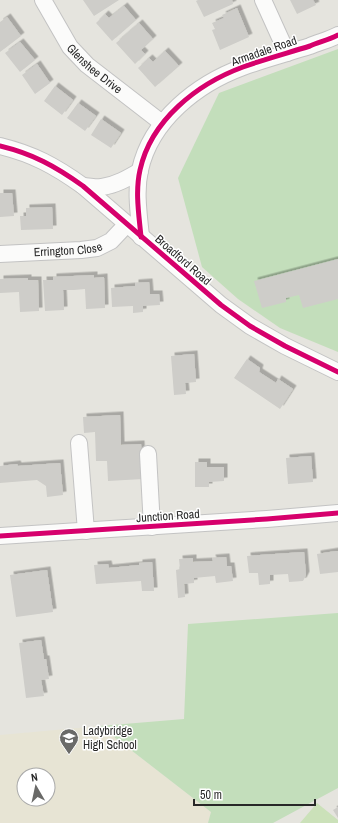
<svg xmlns="http://www.w3.org/2000/svg" width="338" height="823" font-family="'Archivo Narrow',sans-serif">
<style>
.education{fill:#e7e4d4;fill-rule:evenodd}
.green{fill:#c3debb}
.pitch{fill:#cbe1b9}
.building{fill:#cecdc9;filter:url(#shadow)}
.lines{fill:none;stroke-linecap:round;stroke-linejoin:round}
.minor-casing{stroke:#c3c3c3;stroke-width:18}
.minor{stroke:#fbfbfa;stroke-width:16}
.cycleway-casing{stroke:#fff;stroke-width:8}
.cycleway{stroke:#d6006c;stroke-width:5}
.labels{text-anchor:middle;dominant-baseline:central;stroke-width:3;stroke-linejoin:round;paint-order:stroke}
.street-label{font-size:12px;fill:#282828;stroke:#fff}
.poi-label{font-size:12px;fill:#282828;stroke:#fff;text-anchor:start}
</style>
<defs>
<filter id="shadow"><feDropShadow dx="3.5" dy="-3.5" stdDeviation="0" flood-color="#0004"/></filter>
</defs>
<rect width="100%" height="100%" fill="#e5e4de"/>
<path class="education" d="M100,726L211,812L208,823H0V735ZM24,775H48V799H24Z"/>
<g class="green">
<path d="M338,49V352L280,328L238,299L202,267L178,178L219,93Z"/>
<path d="M338,613V788L273,823H208L211,812L100,726L184,719L188,624Z"/>
</g>
<path class="pitch" d="M317,803L338,820V823H300Z"/>
<g class="building">
<path d="M83,0H119L94,16Z"/>
<path d="M198,0H232L233,4L204,17L196,1Z"/>
<path d="M290,0H313L316,5L297,14Z"/>
<path d="M124,6L136,20L112,41L96,23L105,14L109,18Z"/>
<path d="M237,8L249,37L220,50L212,30L215,29L212,23L224,18L222,15Z"/>
<path d="M7,17L21,36L0,52V22Z"/>
<path d="M139,23L153,39L141,50L145,54L135,64L116,43Z"/>
<path d="M20,42L35,60L20,72L5,53Z"/>
<path d="M165,51L179,66L155,87L138,68L149,58L153,62Z"/>
<path d="M37,64L50,83L35,94L22,75Z"/>
<path d="M55,86L73,100L62,115L44,101Z"/>
<path d="M78,103L96,116L85,131L67,118Z"/>
<path d="M101,119L121,133L111,148L91,135Z"/>
<path d="M0,193H12L14,216L0,217Z"/>
<path d="M52,207L53,229L21,230L20,216H26V208Z"/>
<path d="M338,259V299L303,308L299,295L286,298V302L262,308L254,281Z"/>
<path d="M94,275V278L104,277L105,308L86,309L85,289L74,290H63L64,310L45,311L43,280H53V277Z"/>
<path d="M28,278V280H38L39,311L20,312L19,292L0,293V279Z"/>
<path d="M149,282L150,294H159L160,305L143,306V312L133,313V306L112,307L111,288L135,286V283Z"/>
<path d="M194,354L196,382L185,383L186,394L174,395L171,356Z"/>
<path d="M247,359L260,368L259,372L276,383L278,379L293,389L280,409L234,378Z"/>
<path d="M120,415L121,445L141,444L143,479L108,481L107,461H96L95,432L84,433L83,417Z"/>
<path d="M311,456L313,482L288,484L286,458Z"/>
<path d="M195,462H207V467H224V481L209,482V487H195Z"/>
<path d="M60,463L63,495L47,497L46,486L37,480L0,483V466L17,464L18,466Z"/>
<path d="M336,551H338V572L320,574L317,554Z"/>
<path d="M304,552L306,575L303,581L289,582L288,574L270,575V584L259,585L258,573H249L247,556Z"/>
<path d="M226,557L227,566H231L233,581L216,583L215,576L194,578V583L184,584L185,597L178,598L176,570L180,569L179,559L193,558V562L213,561L212,558Z"/>
<path d="M152,562L154,591H142L141,581L96,584L94,565L108,564L109,568L139,565V563Z"/>
<path d="M47,570L53,612L16,617L10,575Z"/>
<path d="M41,640L44,659H46L49,679L41,680L44,696L26,698L19,643Z"/>
<path d="M338,807V818L333,810Z"/>
</g>
<g class="lines">
<g class="minor-casing">
<g id="minor">
<path id="s1" d="M43,0L70,47L87,65L162,123"/>
<path d="M263,0L287,53"/>
<path d="M0,146C33,154 55,166 83,186L221,305L250,326L285,346L338,372"/>
<path d="M83,186C89,186 96,188 102,187C116,185 128,178 140,171"/>
<path d="M141,237C139,215 135,192 140,170C151,120 197,84 243,67C265,59 288,53 310,46C319,42 329,40 338,35"/>
<path id="s2" d="M0,254L81,250L97,248L111,241L127,224"/>
<path d="M79,443L86,531"/>
<path d="M148,454L152,527"/>
<path d="M0,536L267,519L338,513"/>
</g>
</g>
<use href="#minor" class="minor"/>
<g class="cycleway-casing">
<g id="cycleway">
<path d="M0,146C33,154 55,166 83,186L221,305L250,326L285,346L338,372"/>
<path d="M141,237C139,215 135,192 140,170C151,120 197,84 243,67C265,59 288,53 310,46C319,42 329,40 338,35"/>
<path d="M0,536L267,519L338,513"/>
</g>
</g>
<use href="#cycleway" class="cycleway"/>
</g>
<defs>
<g id="school-pin" transform="scale(1)"><path d="M0 17L-7.5 6A9.5 9.5 0 1 1 7.5 6Z" fill="#6a6a68" stroke="#fff"/><path d="M0-5L7-2L0 1L-7-2ZM-4 1L0 2.5L4 1V4Q0 6-4 4Z" fill="#fff"/></g>
</defs>
<g fill-rule="evenodd">
<use href="#school-pin" x="69" y="738"/>
</g>
<g class="labels">
<g class="street-label">
<text transform="translate(264 51) rotate(-19)">Armadale Road</text>
<text stroke="none"><textPath href="#s1" startOffset="87">Glenshee Drive</textPath></text>
<text stroke="none"><textPath href="#s2" startOffset="68">Errington Close</textPath></text>
<text transform="translate(183 260) rotate(41)">Broadford Road</text>
<text transform="translate(168 516) rotate(-4)">Junction Road</text>
</g>
<g class="poi-label">
<text x="83" y="731">Ladybridge<tspan x="83" dy="14">High School</tspan></text>
</g>
</g>
<g transform="translate(36 787) rotate(351)"><circle r="19" fill="#ffffff" stroke="#a9a9a9"/>
<path d="M0-3L7 15L0 10L-7 15Z" fill="#6a6a68"/>
<text y="-6" font-size="11" font-weight="bold" text-anchor="middle" fill="#282828">N</text>
</g>
<path d="M194 799v6h121v-6" fill="none" stroke="#282828" stroke-width="2"/>
<text x="200" y="799" font-size="12" fill="#282828" stroke="#ffffff" stroke-width="3" paint-order="stroke">50 m</text>
</svg>
